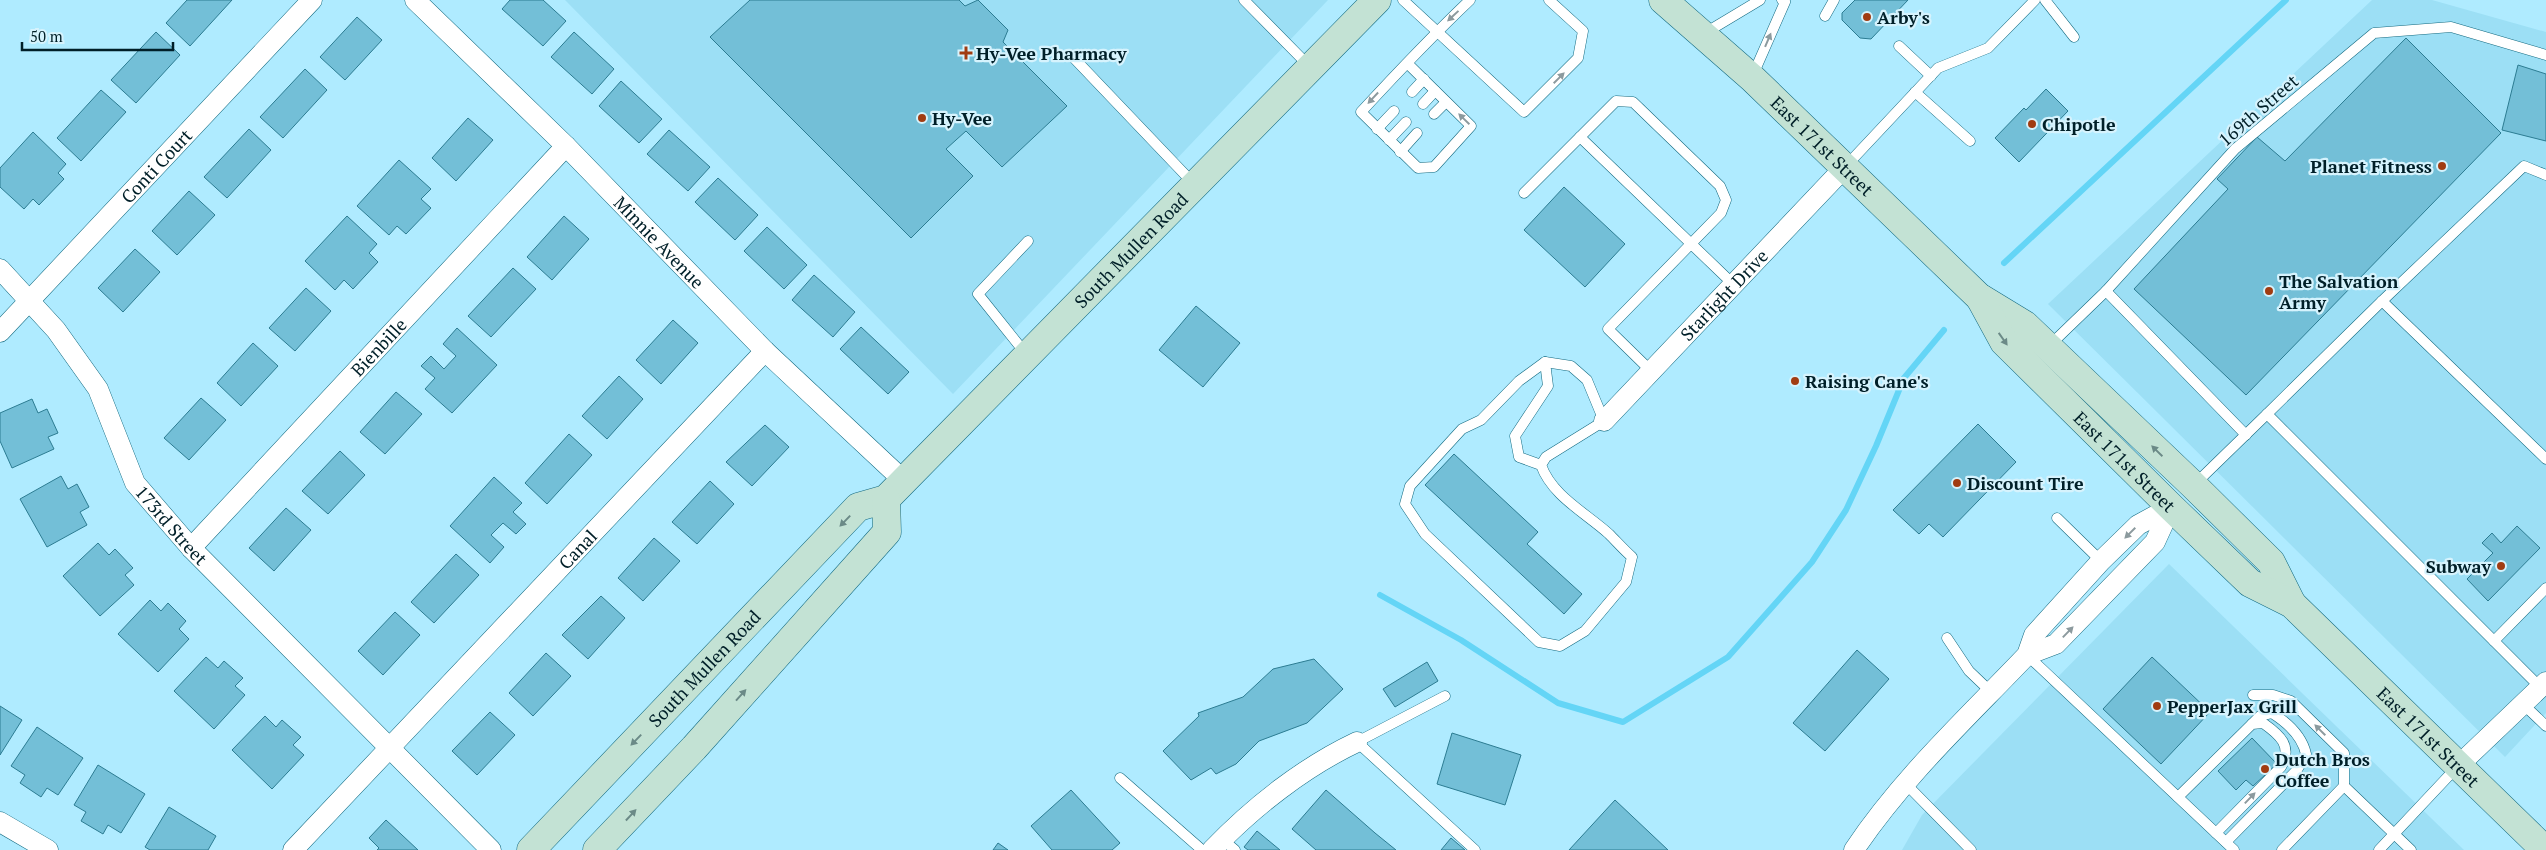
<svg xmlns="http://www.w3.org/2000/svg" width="2546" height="850" font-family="'PT Serif',serif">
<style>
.built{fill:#9cdff5}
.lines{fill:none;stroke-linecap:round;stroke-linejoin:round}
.stream{stroke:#64d5f6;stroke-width:6}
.building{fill:#73bfd7;stroke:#2c7c92}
.lane-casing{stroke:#136a80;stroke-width:11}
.street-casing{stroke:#136a80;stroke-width:21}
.secondary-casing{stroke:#136a80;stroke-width:29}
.lane{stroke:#fff;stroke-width:10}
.street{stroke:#fff;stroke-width:20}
.secondary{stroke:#c3e2d4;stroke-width:28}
.oneway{fill:#8c9a9e}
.oneway2{fill:#6b8a87}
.poi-dot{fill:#a13c12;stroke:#d6f3fd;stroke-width:2}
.labels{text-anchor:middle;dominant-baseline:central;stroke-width:4.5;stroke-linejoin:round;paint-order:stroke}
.poi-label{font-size:18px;font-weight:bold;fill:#001f28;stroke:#d6f3fd;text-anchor:start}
.street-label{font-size:18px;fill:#001f28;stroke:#d6f3fd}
</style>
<rect width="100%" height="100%" fill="#afebff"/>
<g class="built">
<path d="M565,0H1328L953,394Z"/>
<path d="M2372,0H2432L2546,32V713L2505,757L2048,304Z"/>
<path d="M2169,564L2464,850H1902L1922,815Z"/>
</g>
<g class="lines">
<g class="stream">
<path d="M2004,263L2286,0"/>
<path d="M1380,595L1461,640L1558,703L1623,722L1728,657L1812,562L1846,510L1876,446L1904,378L1944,330"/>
</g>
</g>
<g class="building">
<path d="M187,0H232L190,46L166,23Z"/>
<path d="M510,0H543L566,21L543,46L502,9Z"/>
<path d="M750,0H959L965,6L978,0L1008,30L1003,42L1067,106L1002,167L966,131L946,149L973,176L911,238L710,37Z"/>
<path d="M1855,0H1908L1871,39L1860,38L1842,20V13Z"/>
<path d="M357,17L382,40L345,80L320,57Z"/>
<path d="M156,32L180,55L136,103L111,80Z"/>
<path d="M574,32L614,69L592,94L551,57Z"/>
<path d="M2406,38L2501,133L2246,395L2134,289L2228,189L2217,179L2257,137L2285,161Z"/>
<path d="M2518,65L2546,74V141L2502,130Z"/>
<path d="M305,69L327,90L283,138L260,117Z"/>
<path d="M621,81L662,119L639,143L599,106Z"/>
<path d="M2046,89L2068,111L2019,162L1995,138L2024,108L2026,110Z"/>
<path d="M101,90L126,112L81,161L57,138Z"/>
<path d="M468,118L493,140L456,181L432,158Z"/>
<path d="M249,129L271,150L227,198L204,177Z"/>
<path d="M669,130L710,167L688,191L647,154Z"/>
<path d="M33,132L66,164L58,173L64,179L39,205L33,199L24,209L0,187V168Z"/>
<path d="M399,160L431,189L421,199L431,208L406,234L397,226L389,235L357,206Z"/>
<path d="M718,178L758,215L735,240L695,202Z"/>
<path d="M1564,187L1625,244L1585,287L1524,230Z"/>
<path d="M189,191L215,215L177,255L152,231Z"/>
<path d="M347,216L377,244L369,253L378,262L353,289L344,280L335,290L305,261Z"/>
<path d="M564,216L589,239L552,280L527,257Z"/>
<path d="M767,227L807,265L784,289L744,251Z"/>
<path d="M135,249L160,272L123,312L98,288Z"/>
<path d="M513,268L536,289L491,337L468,316Z"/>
<path d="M814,275L855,312L833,337L792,300Z"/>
<path d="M306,288L331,311L295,351L269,328Z"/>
<path d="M1196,306L1240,343L1203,387L1159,350Z"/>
<path d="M673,320L698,343L661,384L636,360Z"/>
<path d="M861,327L909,372L888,394L840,349Z"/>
<path d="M457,328L497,365L452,413L425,389L435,378L421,366L431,356L444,369L456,356L443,344Z"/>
<path d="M253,343L278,366L241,406L217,383Z"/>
<path d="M619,376L643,399L607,439L582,416Z"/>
<path d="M396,392L422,414L385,454L360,432Z"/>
<path d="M201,398L226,420L189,460L164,438Z"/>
<path d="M32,399L38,413L47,409L58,433L48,437L54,449L12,468L0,441V413Z"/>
<path d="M1978,424L2016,462L1943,537L1929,524L1919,534L1893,510Z"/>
<path d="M765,425L789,447L752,486L726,462Z"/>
<path d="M569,434L592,455L547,504L525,483Z"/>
<path d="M340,451L365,475L328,514L302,491Z"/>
<path d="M1454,454L1538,532L1527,544L1582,594L1564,614L1425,485Z"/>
<path d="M61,476L68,489L77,484L89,507L80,512L87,525L47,547L20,499Z"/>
<path d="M494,477L522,503L513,512L526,524L516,534L503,523L491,535L504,547L490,563L450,526Z"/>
<path d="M710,481L734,504L697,544L672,522Z"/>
<path d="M286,508L311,530L274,571L249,548Z"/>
<path d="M2517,526L2540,548L2488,601L2467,579L2493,553L2482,543L2492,533L2501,543Z"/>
<path d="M654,538L680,561L643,601L618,578Z"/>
<path d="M98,543L109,555L115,549L133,568L125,575L134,585L100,616L63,576Z"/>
<path d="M456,554L479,575L434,623L411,602Z"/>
<path d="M601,596L625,618L588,659L562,635Z"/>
<path d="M150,600L161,611L168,603L186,621L179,629L189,639L158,672L118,634Z"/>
<path d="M395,612L420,635L383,675L358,651Z"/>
<path d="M1857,650L1889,679L1825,751L1793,723Z"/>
<path d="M546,653L571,676L533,716L509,693Z"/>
<path d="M206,657L218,668L224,661L243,678L235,686L245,695L214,729L174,691Z"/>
<path d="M2152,657L2210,712L2161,764L2103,709Z"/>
<path d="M1314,659L1343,689L1307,723L1259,741L1236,764L1216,774L1211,768L1191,780L1163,751L1199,716L1198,713L1243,697L1273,669Z"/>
<path d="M1427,662L1438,681L1395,707L1383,689Z"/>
<path d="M0,706L22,720L0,755Z"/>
<path d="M490,712L515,735L477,775L452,751Z"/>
<path d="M265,716L276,727L282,720L301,737L293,745L304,755L272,789L232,750Z"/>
<path d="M37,727L83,758L58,795L47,788L41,797L20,783L25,775L11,766Z"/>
<path d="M1452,733L1521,755L1505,805L1437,784Z"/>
<path d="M2252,738L2277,764L2253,786L2246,780L2236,790L2218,771Z"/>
<path d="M98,765L145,794L121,833L108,825L103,834L81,821L86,812L74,805Z"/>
<path d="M1071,790L1120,843L1112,850H1052L1031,826Z"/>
<path d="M1326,790L1375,833L1396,850H1316L1292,829Z"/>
<path d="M1615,800L1668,850H1569Z"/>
<path d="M169,807L216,836L208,850H150L145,847Z"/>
<path d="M386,820L418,850H377L379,848L369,838Z"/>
<path d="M1257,831L1280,850H1248L1244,847Z"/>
<path d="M1451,838L1465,850H1441Z"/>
<path d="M998,843L1008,850H993Z"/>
</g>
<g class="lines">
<g class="lane-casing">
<g id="lane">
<path d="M1244,0L1310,67"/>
<path d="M1403,0L1524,112L1578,58L1583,31L1549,0"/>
<path d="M2045,0L2074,37"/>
<path d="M1825,16L1834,0"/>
<path d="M1705,33L1760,0"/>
<path d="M1899,46L1931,76"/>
<path d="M1071,55L1194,184"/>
<path d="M1407,63L1471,126L1434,167L1418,168L1361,112C1396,74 1432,36 1470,0"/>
<path d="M1752,77L1785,2L1782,0"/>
<path d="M1412,92L1424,79"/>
<path d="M1915,92L1970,141"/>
<path d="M1423,104L1435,91"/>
<path d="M1434,114L1446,102"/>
<path d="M1377,129L1394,111"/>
<path d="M1389,140L1406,122"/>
<path d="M1400,152L1417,133"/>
<path d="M1846,166L1938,68L1988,48L2035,0"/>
<path d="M1524,193L1580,137"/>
<path d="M2106,291L2246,435"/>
<path d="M2382,301L2546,459"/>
<path d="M2049,346L2106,291L2235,149L2374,33L2451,27L2546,55"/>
<path d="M1026,354L978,294L1028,241"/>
<path d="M1545,362L1571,366L1587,380L1604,421L1546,457L1541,465C1552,496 1586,513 1609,534C1617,542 1624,550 1632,557L1626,582L1585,631L1560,646L1539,642L1425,534L1405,504L1410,486L1462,429L1481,420L1519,381Z"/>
<path d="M1651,371L1608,329L1721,213L1726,200L1720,186L1633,102L1616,101L1580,137L1733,284"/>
<path d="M2267,414L2382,301L2524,166L2546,175"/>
<path d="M1541,465L1519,457L1515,436L1548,386L1545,362"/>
<path d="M2194,485L2267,414L2541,688"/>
<path d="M2057,518L2101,561"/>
<path d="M1947,638L1969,671L1991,692"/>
<path d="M2494,641L2546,588"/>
<path d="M2027,655L2234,850"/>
<path d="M2253,695H2273L2291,701L2344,753V786L2282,850"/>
<path d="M1445,696L1357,742L1475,850"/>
<path d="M2524,705L2546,726"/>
<path d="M1120,778L1202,850"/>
<path d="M1905,783L1971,850"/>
<path d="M2344,786L2411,850"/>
<path d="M2178,797L2252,724L2263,723C2280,735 2293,746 2281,767L2216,833"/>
<path d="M1222,839L1235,850"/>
<path d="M2226,842L2297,770L2306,754C2302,736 2288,723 2272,713L2260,716L2252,724"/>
<path d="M2379,850L2457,767"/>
</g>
</g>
<g class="street-casing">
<g id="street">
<path id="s1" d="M415,0L566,146L765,351L904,481"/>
<path id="s2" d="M0,269L56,330L98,389L135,483L191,548L491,850"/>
<path id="s3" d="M0,332L312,0"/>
<path id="s4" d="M1604,421L1844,168"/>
<path id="s5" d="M191,548L566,146"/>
<path d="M2027,655L2056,644L2155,542L2171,507"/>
<path d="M2458,766L2546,682"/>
<path d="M0,822L48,850"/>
<path id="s6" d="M293,850L765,351"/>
<path d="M1212,850C1253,807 1304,767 1357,742"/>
<path d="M1854,850C1902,778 1967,718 2027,655L2034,635L2101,561L2138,525L2171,507"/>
</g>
</g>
<g class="secondary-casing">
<g id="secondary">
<path id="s7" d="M1663,0L1752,78L1979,297L2025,325L2193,485L2271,562L2292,604"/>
<path id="s8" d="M1980,298L2004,342L2171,507L2250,583L2292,604L2545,850"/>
<path id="s9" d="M531,850L858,507L886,499L1377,0"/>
<path d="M597,850L694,748L887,532L886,499"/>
</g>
</g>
<use href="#lane" class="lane"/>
<use href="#street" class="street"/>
<use href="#secondary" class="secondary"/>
</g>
<defs><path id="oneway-solid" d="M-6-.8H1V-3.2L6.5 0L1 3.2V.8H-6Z" transform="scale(1.25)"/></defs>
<g class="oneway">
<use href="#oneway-solid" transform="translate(1453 16) rotate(137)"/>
<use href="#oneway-solid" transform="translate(1768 40) rotate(-67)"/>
<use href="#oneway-solid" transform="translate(1559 78) rotate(-45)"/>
<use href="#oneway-solid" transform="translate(1373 98) rotate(133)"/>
<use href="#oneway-solid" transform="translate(1464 119) rotate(-136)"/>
<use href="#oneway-solid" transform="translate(2130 533) rotate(135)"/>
<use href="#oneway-solid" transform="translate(2068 632) rotate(-46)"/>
<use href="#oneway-solid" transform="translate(2320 730) rotate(-135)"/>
<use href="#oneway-solid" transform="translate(2250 798) rotate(-46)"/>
</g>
<g class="oneway2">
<use href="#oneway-solid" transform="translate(2003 339) rotate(55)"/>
<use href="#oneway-solid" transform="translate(2157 451) rotate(-136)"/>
<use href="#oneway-solid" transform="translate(845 521) rotate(134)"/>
<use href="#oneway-solid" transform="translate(741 695) rotate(-48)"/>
<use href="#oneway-solid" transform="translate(636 740) rotate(134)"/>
<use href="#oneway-solid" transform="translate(631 815) rotate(-47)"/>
</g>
<g class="poi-dot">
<circle cx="1867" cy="17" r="5"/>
<path d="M963.5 45.5h5v5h5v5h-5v5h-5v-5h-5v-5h5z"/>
<circle cx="922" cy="118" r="5"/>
<circle cx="2032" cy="124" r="5"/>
<circle cx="2442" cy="166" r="5"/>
<circle cx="2269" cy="291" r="5"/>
<circle cx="1795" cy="381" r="5"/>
<circle cx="1957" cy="483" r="5"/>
<circle cx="2501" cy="566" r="5"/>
<circle cx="2157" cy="706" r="5"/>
<circle cx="2265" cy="769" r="5"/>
</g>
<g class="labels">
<g class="poi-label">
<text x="1877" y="17">Arby's</text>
<text x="976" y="53">Hy-Vee Pharmacy</text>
<text x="932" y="118">Hy-Vee</text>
<text x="2042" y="124">Chipotle</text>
<text x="2432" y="166" text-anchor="end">Planet Fitness</text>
<text x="2279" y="281">The Salvation<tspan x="2279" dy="21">Army</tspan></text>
<text x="1805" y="381">Raising Cane's</text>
<text x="1967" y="483">Discount Tire</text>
<text x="2491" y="566" text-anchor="end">Subway</text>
<text x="2167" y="706">PepperJax Grill</text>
<text x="2275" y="759">Dutch Bros<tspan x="2275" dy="21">Coffee</tspan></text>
</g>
<g class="street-label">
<text transform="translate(2258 110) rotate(-41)">169th Street</text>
<text stroke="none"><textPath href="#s7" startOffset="216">East 171st Street</textPath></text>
<text stroke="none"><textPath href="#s3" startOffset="228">Conti Court</textPath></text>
<text stroke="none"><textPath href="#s1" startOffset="344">Minnie Avenue</textPath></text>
<text stroke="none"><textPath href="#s9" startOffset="852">South Mullen Road</textPath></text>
<text stroke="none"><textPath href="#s4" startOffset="174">Starlight Drive</textPath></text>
<text stroke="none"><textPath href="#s5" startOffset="275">Bienbille</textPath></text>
<text stroke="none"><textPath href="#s8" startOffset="220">East 171st Street</textPath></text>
<text stroke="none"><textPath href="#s2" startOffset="312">173rd Street</textPath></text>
<text stroke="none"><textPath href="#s6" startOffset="414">Canal</textPath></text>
<text stroke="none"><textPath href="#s9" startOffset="251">South Mullen Road</textPath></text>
<text stroke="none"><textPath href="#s8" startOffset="632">East 171st Street</textPath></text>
</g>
</g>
<path d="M22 42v8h151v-8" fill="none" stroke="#001f28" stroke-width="2.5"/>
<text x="30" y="42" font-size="15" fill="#001f28" stroke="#d6f3fd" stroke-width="4" paint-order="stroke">50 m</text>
</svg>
